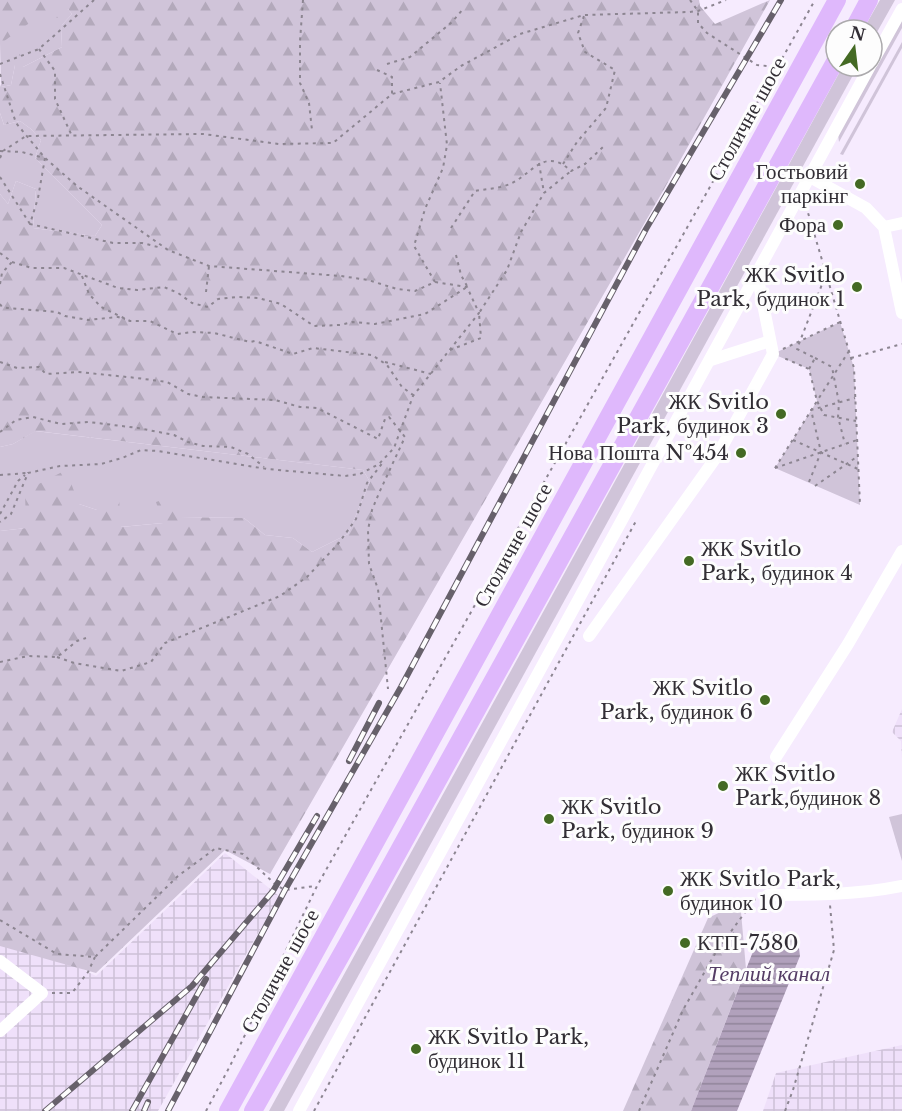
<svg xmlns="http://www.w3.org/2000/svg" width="902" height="1111" font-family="'Libre Baskerville',serif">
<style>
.industrial{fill:url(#industrial-grid)}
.green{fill:#d0c4d9}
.forest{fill:url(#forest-firs)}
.water{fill:url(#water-rules)}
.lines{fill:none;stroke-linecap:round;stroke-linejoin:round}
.path{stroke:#8c8591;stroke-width:2;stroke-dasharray:3 4.5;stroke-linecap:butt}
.minor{stroke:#fff;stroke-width:12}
.highway{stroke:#dfb8fc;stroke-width:18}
.rail-casing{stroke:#67616b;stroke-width:6}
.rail{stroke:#fdfdfd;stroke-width:4;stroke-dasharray:11;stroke-linecap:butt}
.poi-dot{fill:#446a24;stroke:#fdfdfd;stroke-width:2}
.labels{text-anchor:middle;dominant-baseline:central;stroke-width:6;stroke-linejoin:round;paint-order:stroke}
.street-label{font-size:21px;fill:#322e35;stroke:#fdfdfd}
.poi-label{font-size:21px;fill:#322e35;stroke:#fdfdfd;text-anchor:end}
.water-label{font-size:22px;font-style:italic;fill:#543c65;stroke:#fdfdfd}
</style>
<defs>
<pattern id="industrial-grid" width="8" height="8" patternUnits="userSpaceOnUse" patternTransform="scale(1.5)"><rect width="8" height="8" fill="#efe0fa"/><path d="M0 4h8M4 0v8" fill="none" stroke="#cdc0d7"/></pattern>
<pattern id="forest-firs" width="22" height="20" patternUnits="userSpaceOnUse" patternTransform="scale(1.5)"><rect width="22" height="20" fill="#d0c4d9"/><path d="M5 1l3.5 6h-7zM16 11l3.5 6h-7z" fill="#b3a9bb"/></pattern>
<pattern id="water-rules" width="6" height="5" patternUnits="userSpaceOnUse" patternTransform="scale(1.5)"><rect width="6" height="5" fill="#b1a1bc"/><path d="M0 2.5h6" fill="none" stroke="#91849a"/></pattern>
</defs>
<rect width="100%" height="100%" fill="#f6ebfe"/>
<g class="industrial">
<path d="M902,709V759L901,741L892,732Z"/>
<path d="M225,853L279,896L158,1111H0V927L96,976Z"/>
<path d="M902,1045V1111H763L776,1073Z"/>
</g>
<g class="green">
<path d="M880,0H895L872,41V30H863Z"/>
<path d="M68,9L72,14L61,26L62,47L23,67L15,65L11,85L1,87L0,43L42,13Z"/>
<path d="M902,17V28L839,142L838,134Z"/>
<path d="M902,42V48L843,155L840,154Z"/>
<path d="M843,66H858L284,1111H269Z"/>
<path d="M0,113L4,125L20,121L31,129L41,140L35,158L102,225L95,236L33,228L36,189L16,181L8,204L0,194Z"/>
<path d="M840,322L854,368L860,505L775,468L817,401L809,369L773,354Z"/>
<path d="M35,431L363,470L370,482L348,534L312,552L293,538L265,535L244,518L180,517L163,523L120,527L97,510L79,504L26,528L0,531V447L13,444Z"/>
<path d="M902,814V861L889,817Z"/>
</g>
<g class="forest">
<path d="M0,0H699L700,6L715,24L770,0L663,191L270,874L225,850L96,973L0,946V531L26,528L25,491L66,470L79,504L97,510L105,492L119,498L121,527L163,523L156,502L174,496L181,517L244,518L265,535L293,538L312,552L348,534L370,482L363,470L36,431L13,444L0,447V194L8,204L16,181L36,189L33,228L95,236L102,225L35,158L41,140L31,129L20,121L4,125L0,113V84L1,87L11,85L15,65L9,59L14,50L20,54L23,67L62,47L61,26L72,14L68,9L58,18L42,14L0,44Z"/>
<path d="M727,909L741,912L746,969L691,1111H623L708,918Z"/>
</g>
<path class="water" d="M774,932L771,939L785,943L789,935L798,941L800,956L737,1111H691L752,954L764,935Z"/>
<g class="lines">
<g class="path">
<path d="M303,0L300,41V83L309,103L312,130"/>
<path d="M690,0L698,11V23L707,33L757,65L778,67"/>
<path d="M39,49L55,71V99L72,136"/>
<path d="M0,64L39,49L94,0"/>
<path d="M387,64L410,57L452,22L464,8"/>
<path d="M377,70L392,77V94"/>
<path d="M0,74L16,123L45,158L77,186L168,250L209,266L341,276L368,280L397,289L415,291L435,282L467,287L479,313L413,396L394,448L379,464L360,474L345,476L267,469L158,451L141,450L122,458L101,464L60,466L28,473L11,514L0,522"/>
<path d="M0,151L22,152L44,158"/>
<path d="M0,158L3,151L26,136L203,134L279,144L333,143L392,94L439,82L461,66L520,34L584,15L689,12L698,11L726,0"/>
<path d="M45,158L38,198L30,224L113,243H142L162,248"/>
<path d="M539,163L544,193"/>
<path d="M563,164L577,142L606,108L615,70L585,52L578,33L584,16"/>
<path d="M0,177L30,224"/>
<path d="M806,206L854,368L860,505"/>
<path d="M451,228L475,191C485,189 495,189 504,186C531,179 542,144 571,171L585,164L604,146"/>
<path d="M0,253L12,262L32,268H64L118,288L137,290L164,287L178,293L192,303L208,307L218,299L238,297L258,298L281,304L314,326L340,325L353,322L375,324L425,314L467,287"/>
<path d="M456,255L461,275L467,286"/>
<path d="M82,276L89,294L101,307L130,321H150L177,334L192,332L214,333L250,342L255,341L293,354L313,348L372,355L387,365L402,387L413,395"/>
<path d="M435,282L414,246L425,209L443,168L447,145L440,83"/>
<path d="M0,284L2,273L12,262"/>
<path d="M206,292L209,266"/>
<path d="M0,304L2,307L8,308L57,312L65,316L88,320L118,317L125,319"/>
<path d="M783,349L840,322"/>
<path d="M450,350L481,338L479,313L507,270L521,232L544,193L571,171"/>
<path d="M849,351L817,401L824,415L856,421"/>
<path d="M815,358L832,367L839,403L838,417L845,444"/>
<path d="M851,358L902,344"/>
<path d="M0,362L17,368L39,367L46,374L78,372L137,378L167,382L188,394L203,397L275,400L300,407L317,408L378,439L385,419L389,417L405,437L379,493L372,510L368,530L369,564L378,589L388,689"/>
<path d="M385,362L431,374"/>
<path d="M809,369L815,358L797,349L826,274"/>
<path d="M0,432L16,420L33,417L61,424L89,422L138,428L174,435L188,442L203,446L231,447L248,454L264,467"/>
<path d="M793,440L858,469"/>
<path d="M775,468L817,401L809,369L784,358"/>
<path d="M775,468L857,440"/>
<path d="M0,475L27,473"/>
<path d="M809,482L821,452L811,410L855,398"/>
<path d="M815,486L858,456"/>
<path d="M0,514L18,481L25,475"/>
<path d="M57,657L74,663L121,671L151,662L165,643L280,596L307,577L338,544L356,519L367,483L384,461"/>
<path d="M0,662L28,656L57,657L77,641L86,638"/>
<path d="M0,920L57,954L95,957L178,876L216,848L243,854L276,885L285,890L315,886"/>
<path d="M52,993H72L88,972L95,957"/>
<path d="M206,1111L230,1066L317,886L815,0"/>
<path d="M314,1111L636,521"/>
<path d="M639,1111L683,1010L716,952L754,900L758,898"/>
<path d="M785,1111L793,1090L834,950L830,905"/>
</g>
<g class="minor">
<path d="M872,63L902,9"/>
<path d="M810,177L866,208L884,227L902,313"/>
<path d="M884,227L902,223"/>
<path d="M711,360L770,341"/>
<path d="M589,636L717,456L773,354L757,274"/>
<path d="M776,757L848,644L902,551"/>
<path d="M768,895C813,895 858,895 902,886"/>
<path d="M0,961L42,993L0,1031"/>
<path d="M299,1111L870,66"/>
</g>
<g class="highway">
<path d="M853,30L869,0"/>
<path d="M228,1111L837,0"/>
<path d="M253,1111L349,941L836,60"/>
</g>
<g class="rail-casing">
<g id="rail">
<path d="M349,761L379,703"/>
<path d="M45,1111L192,986L273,891L317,816"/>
<path d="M132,1111L206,979"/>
<path d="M144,1111L148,1102"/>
<path d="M168,1111L285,890L401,687L646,229L781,0"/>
</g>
</g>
<use href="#rail" class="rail"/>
</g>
<g class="poi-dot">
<circle cx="860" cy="184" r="6"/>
<circle cx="838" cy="225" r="6"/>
<circle cx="857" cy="287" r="6"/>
<circle cx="781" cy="414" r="6"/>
<circle cx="741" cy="453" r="6"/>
<circle cx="689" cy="561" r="6"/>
<circle cx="765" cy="700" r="6"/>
<circle cx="723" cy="786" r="6"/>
<circle cx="549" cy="819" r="6"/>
<circle cx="668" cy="891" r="6"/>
<circle cx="685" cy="943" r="6"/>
<circle cx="416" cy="1049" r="6"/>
</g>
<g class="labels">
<g class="street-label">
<text transform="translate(747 119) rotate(-61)">Столичне шосе</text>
<text transform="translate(513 545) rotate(-61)">Столичне шосе</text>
<text transform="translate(280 971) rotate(-61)">Столичне шосе</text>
</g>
<g class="poi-label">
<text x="848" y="172">Гостьовий<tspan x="848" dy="24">паркінг</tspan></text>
<text x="826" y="225">Фора</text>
<text x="845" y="275">ЖК Svitlo<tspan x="845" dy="24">Park, будинок 1</tspan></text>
<text x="769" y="402">ЖК Svitlo<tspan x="769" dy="24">Park, будинок 3</tspan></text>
<text x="729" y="453">Нова Пошта №454</text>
<text x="701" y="549" text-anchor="start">ЖК Svitlo<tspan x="701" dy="24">Park, будинок 4</tspan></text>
<text x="753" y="688">ЖК Svitlo<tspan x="753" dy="24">Park, будинок 6</tspan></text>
<text x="735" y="774" text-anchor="start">ЖК Svitlo<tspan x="735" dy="24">Park,будинок 8</tspan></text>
<text x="561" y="807" text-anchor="start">ЖК Svitlo<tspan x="561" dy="24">Park, будинок 9</tspan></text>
<text x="680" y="879" text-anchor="start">ЖК Svitlo Park,<tspan x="680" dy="24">будинок 10</tspan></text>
<text x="697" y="943" text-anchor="start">КТП-7580</text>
<text x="428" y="1037" text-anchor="start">ЖК Svitlo Park,<tspan x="428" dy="24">будинок 11</tspan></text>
</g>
<g class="water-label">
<text x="769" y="973">Теплий канал</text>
</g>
</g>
<g transform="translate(854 48) rotate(14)"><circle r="28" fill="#fdfdfd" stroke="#acaaad" stroke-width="1.5"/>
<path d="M0-4.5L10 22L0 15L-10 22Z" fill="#446a24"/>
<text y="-9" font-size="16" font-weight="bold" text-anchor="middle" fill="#322e35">N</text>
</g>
</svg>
